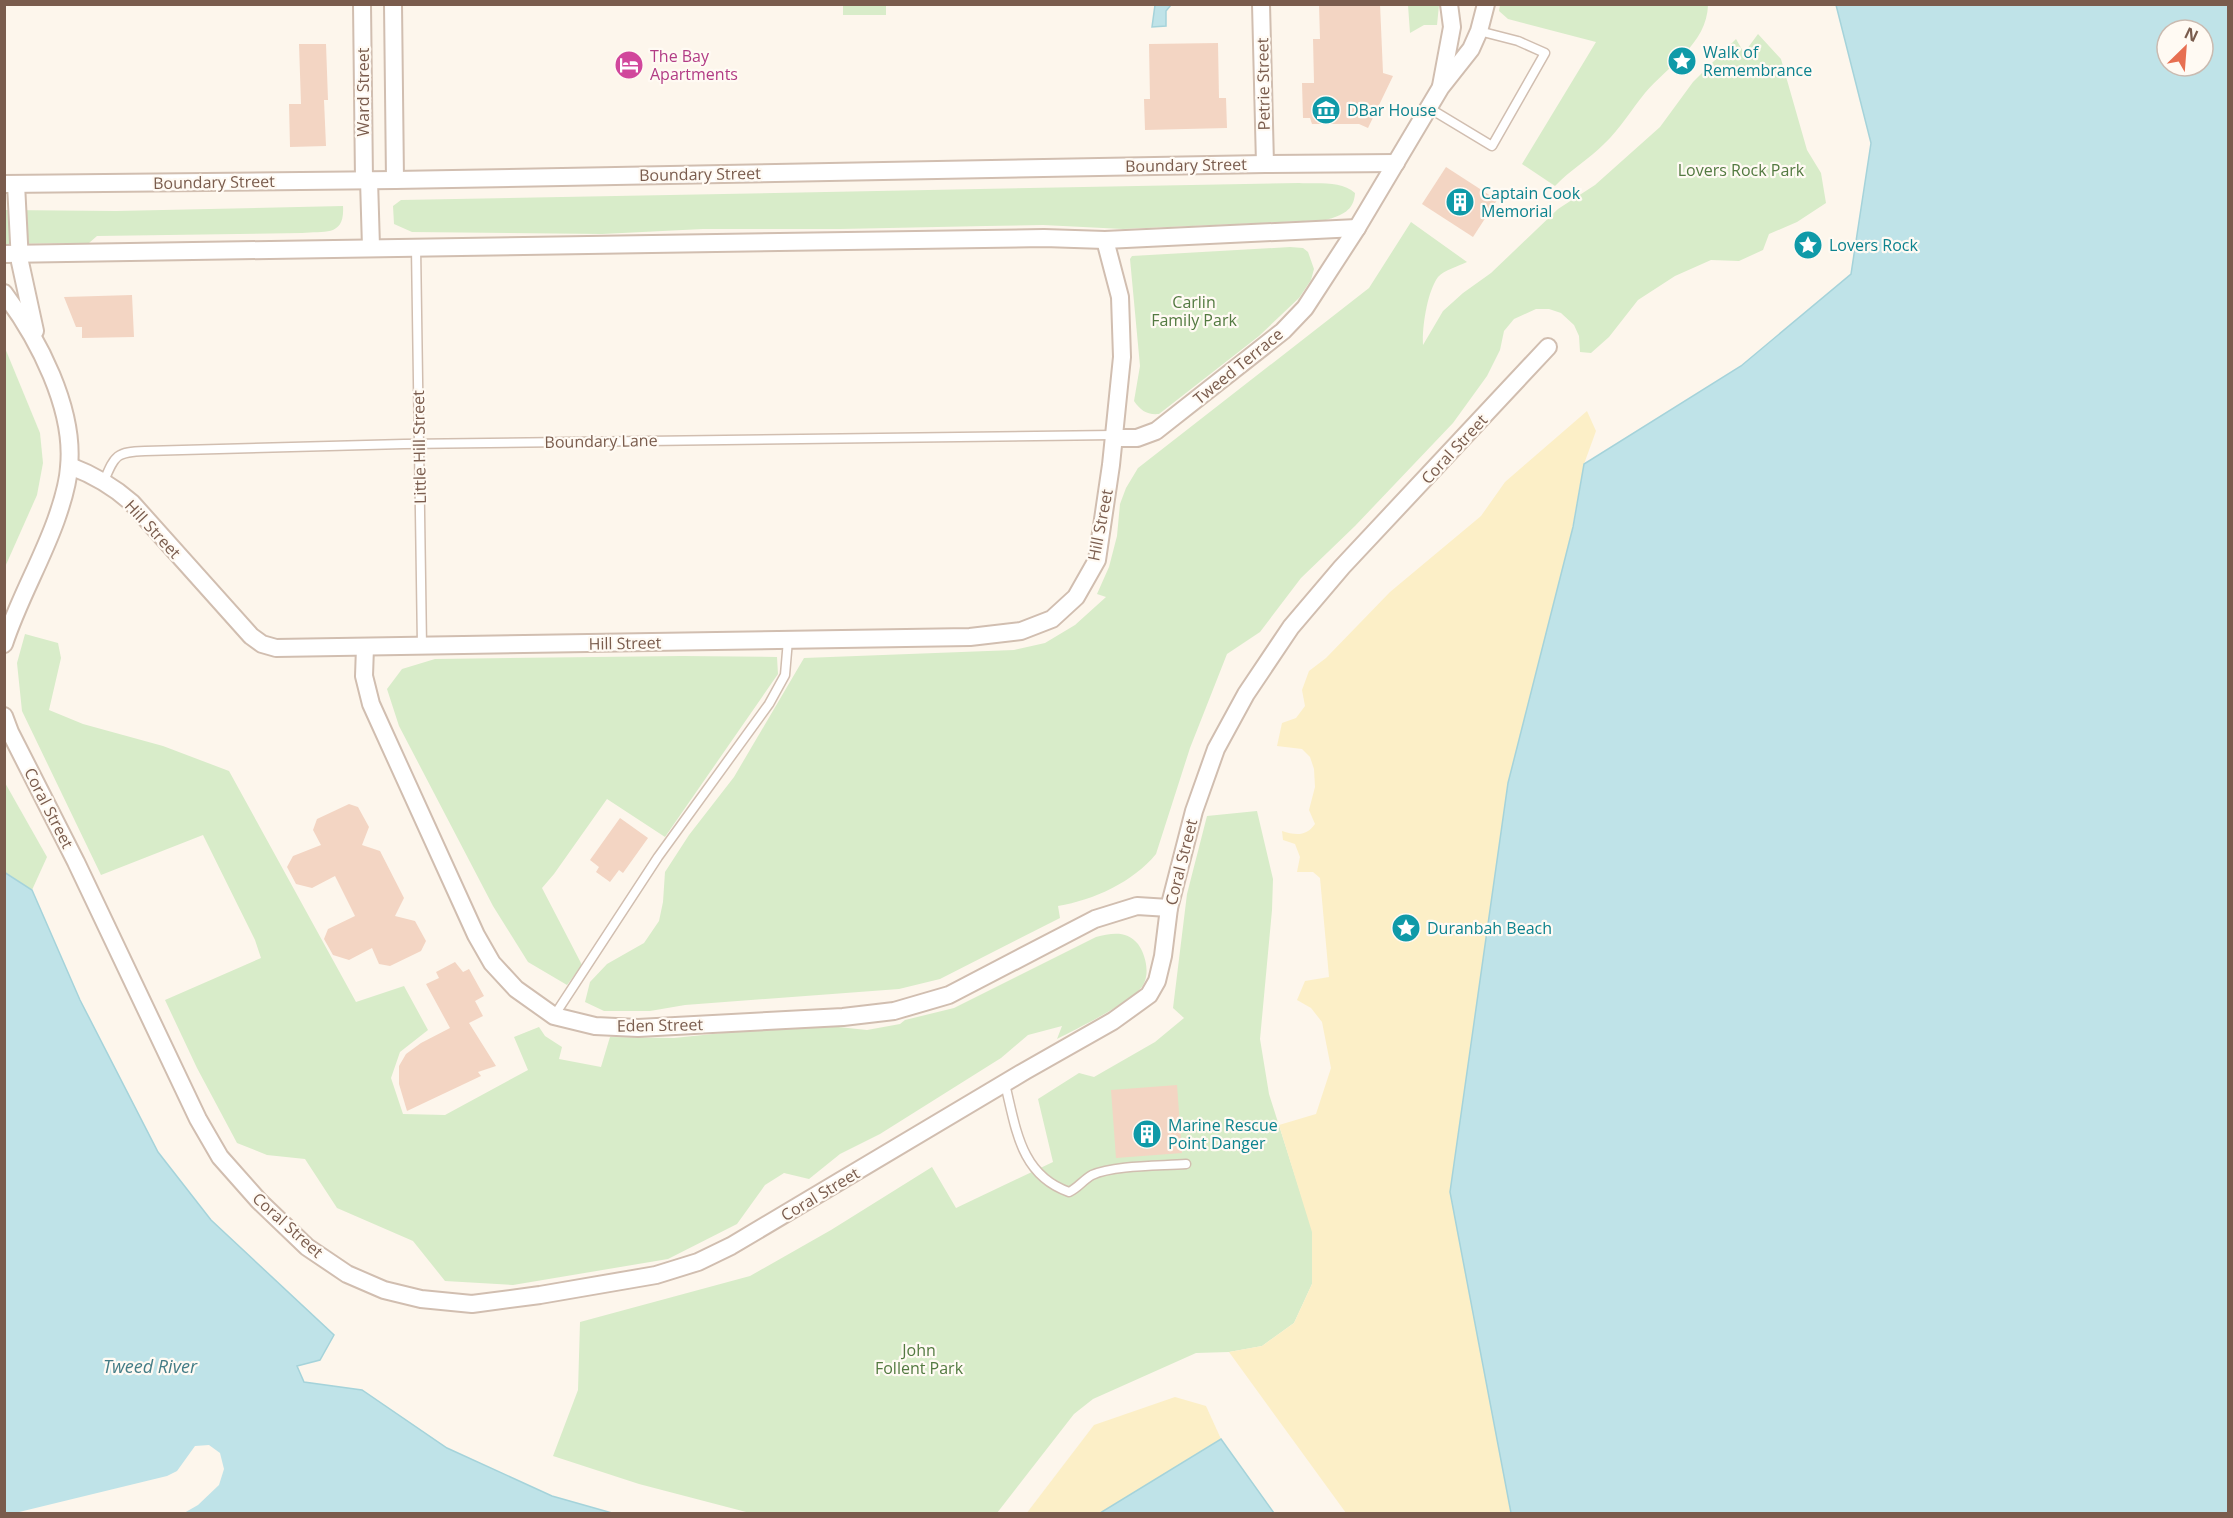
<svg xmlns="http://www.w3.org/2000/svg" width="2233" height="1518" font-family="'Open Sans',sans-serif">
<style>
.green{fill:#d8ecc9}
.sand{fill:#fcefc7}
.water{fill:#bfe3e8;stroke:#a5d3da;stroke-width:1.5;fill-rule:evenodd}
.pier{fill:#fdf6ec}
.building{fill:#f3d5c3}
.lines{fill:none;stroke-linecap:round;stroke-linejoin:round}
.lane-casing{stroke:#d1beb0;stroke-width:11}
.street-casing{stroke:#d1beb0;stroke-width:20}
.lane{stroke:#fff;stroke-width:8}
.street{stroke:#fff;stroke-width:16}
.labels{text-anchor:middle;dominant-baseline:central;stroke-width:4.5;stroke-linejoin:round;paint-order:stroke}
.culture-label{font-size:16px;fill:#0d838f;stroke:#fffaf3;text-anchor:start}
.hotel-label{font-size:16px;fill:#b23c85;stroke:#fffaf3;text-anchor:start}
.street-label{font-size:16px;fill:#7a5c4d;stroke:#fffaf3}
.park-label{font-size:16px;fill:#537a41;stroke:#fffaf3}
.water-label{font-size:18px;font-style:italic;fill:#437c86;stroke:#fffaf3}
</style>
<rect width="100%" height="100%" fill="#fdf6ec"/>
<g class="green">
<rect x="843" y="5" width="43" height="10"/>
<path d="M1408,5H1439L1437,25H1424L1410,33Z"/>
<path d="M1500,5L1708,4V5C1707,44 1668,66 1645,93C1631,110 1620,129 1604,144C1589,159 1570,170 1555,186L1522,164L1596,42L1508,19L1499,11Z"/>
<path d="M1758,34L1781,59L1807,150L1821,173L1826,203L1797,222L1769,234L1763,250L1739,261L1711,260L1675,276L1638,300L1609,337L1591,353L1580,352L1579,336L1574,325L1561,313L1549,309H1536L1514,319L1504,331L1500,350L1487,376L1453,423L1355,526L1301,578L1260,632L1227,654L1190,748L1156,854C1133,882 1094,900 1058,906L1060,918L940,979L899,989L685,1005L650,1011H604L585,1002L590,982L607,964L644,943L659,921L663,902L665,872L689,835L734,777L804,658L1014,650L1045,643L1075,625L1106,597L1097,594L1109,567L1117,536L1120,504L1126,488L1138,468L1369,288L1411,222L1467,262C1459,266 1444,270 1438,277C1427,292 1422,328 1423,345L1443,311L1463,293L1491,273L1558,209L1595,185L1660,127L1693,82L1736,39L1744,53Z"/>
<path d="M1299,183C1316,184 1341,180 1355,193C1354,211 1342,215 1326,220L1123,229L1043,225L986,226L840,229H703L602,234L412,232L394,224L393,206L401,200Z"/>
<path d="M343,206C345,237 325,231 302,233L97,236L89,243L5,244L4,210L116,211Z"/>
<path d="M1290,247L1303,248L1308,252L1314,269L1311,280L1299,298L1259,336L1159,414C1147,415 1141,411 1134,401L1140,366L1130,259L1132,256Z"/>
<path d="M5,348L40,433L43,463L37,495L5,567Z"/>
<path d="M25,634L58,643L61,658L49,710L83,724L163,746L229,771L356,1002L404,986L428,1030L400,1052L391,1078L403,1114L445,1115L528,1070L514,1037L539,1027L545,1036L562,1047L559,1059L601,1067L610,1037L674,1038L810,1024L867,1030L900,1024L905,1020L954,1008L1096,937C1111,933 1127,930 1138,944C1146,955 1151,976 1141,988C1126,1005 1078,1028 1057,1039L1062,1026L1028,1035L1001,1058L880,1134L840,1154L809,1179L784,1173L765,1185L737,1224L668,1259L513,1285L445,1281L413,1241L337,1208L305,1159L267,1155L237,1143L197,1068L165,1000L261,958L255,940L203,835L101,875L22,711L17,663Z"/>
<path d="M682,656L777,657L778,674L665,837L607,799L554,874L542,888L582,965L567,985L528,962L493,906L399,726L387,689L402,669L435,659Z"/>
<path d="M4,781L47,857L32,890L5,872Z"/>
<path d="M1257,811L1273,879L1272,910L1260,1039L1269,1094L1313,1232L1312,1284L1294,1323L1262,1346L1229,1352L1196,1353L1093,1399L1074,1414L997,1513H750L639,1484L553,1456L578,1390L580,1322L750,1276L831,1230L932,1167L956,1208L1053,1162L1038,1099L1079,1073L1094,1077L1155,1042L1184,1018L1173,1008L1187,894L1207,816Z"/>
</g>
<g class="sand">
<path d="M1587,411L1596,431L1584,464L1450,1191L1511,1513H1346L1229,1352L1262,1346L1294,1323L1312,1284V1232L1279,1125L1316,1114L1331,1068L1322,1022L1311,1008L1297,1000L1305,981L1329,977L1320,878L1313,872H1297L1300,857L1295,844L1283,840L1282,831C1295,835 1306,837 1315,824L1309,810L1315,787L1314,769L1310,757L1302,749L1277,746L1282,723L1296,718L1305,706L1302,690L1309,671L1326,658L1390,592L1481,516L1505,482Z"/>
<path d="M1175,1397L1206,1406L1221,1439L1100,1513L1026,1514L1094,1425Z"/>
</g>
<g class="water">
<path d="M1155,5H1171L1166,11V26L1152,27Z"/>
<path d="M1836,5H2228V1513H1511L1450,1192L1508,783L1573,527L1584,464L1741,366L1851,274L1871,143ZM2167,30H2203V66H2167Z"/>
<path d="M4,872L32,890L80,1000L158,1152L211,1220L334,1335L320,1360L297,1366L304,1382L362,1390L447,1448L552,1496L612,1513H5Z"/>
<path d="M1221,1439L1274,1513H1100Z"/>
</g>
<path class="pier" d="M209,1445L220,1453L224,1469L219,1485L198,1505L184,1513H15L167,1476L177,1471L195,1446Z"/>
<g class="building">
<path d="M1319,4H1380L1383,73L1393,76L1368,128L1359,124H1312L1310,118H1303L1302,83H1314L1313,39H1320Z"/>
<path d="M1218,43L1219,98H1226L1227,128L1145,130L1144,99H1150L1149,44Z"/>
<path d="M299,44H326L328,100H324L326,146L290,147L289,104H301Z"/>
<path d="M1446,167L1497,200L1473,237L1422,204Z"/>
<path d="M132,295L134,337L82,338V327H76L64,297Z"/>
<path d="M349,804L358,807L369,827L362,845L380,851L404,898L395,916L415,921L426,941L421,951L390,966L379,964L372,948L349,960L333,955L324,939L328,929L355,916L335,876L312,888L296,884L287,867L293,856L321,845L313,830L317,819Z"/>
<path d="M620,818L648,838L623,873L619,870L610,882L596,872L599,867L590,860Z"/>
<path d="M455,962L463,972L469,969L484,996L475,1001L483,1016L469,1023L496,1066L478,1072L481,1076L407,1111L399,1084V1066L406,1054L421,1043L450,1028L426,984L439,978L436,972Z"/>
<path d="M1177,1085L1182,1153L1116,1158L1111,1090Z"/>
</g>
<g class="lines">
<g class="lane-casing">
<g id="lane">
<path d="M1429,108L1492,146L1545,53L1518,41L1479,31"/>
<path d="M416,247L422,646"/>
<path d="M104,481C115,455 116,452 145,451L404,444L1114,435"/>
<path d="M554,1016L658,857L769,704L785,675L788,640"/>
<path d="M1005,1084C1016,1128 1020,1175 1069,1192C1078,1188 1083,1180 1092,1175C1114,1165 1160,1166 1186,1164"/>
</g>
</g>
<g class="street-casing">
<g id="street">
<path d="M362,4L364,180"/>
<path d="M393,4L395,180"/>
<path d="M1261,4L1265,164"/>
<path d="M1441,86L1452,27L1449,4"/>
<path d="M369,180L371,247"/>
<path d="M4,184L395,180L1265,164L1396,163"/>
<path d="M16,184L20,262L35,331"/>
<path d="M4,254L1044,238L1105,240L1357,228"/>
<path d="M4,293C38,338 75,409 69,467C68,485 62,503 56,520C41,562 18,601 4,644"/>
<path d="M1114,438H1137L1156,431L1283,331L1305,308L1357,228L1441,87L1471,49L1479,31L1486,4"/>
<path d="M70,466C94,475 113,486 132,503L251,636L262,644L276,648L970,637L1021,631L1052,619L1076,597L1097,560L1111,465L1122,357L1120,297L1105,240"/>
<path d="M365,647L364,676L371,704L476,935L492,963L516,989L554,1016L595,1026L638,1028L843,1017L894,1011L949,995L1095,919L1137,906L1169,908"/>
<path d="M4,716L10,732L76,862L198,1119L220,1157L259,1201L307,1247L347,1274L384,1290L421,1299L472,1304L540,1295L656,1275L698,1262L731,1246L1025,1071L1113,1021L1149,995L1157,981L1163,956L1169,908L1194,811L1216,749L1246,694L1291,627L1342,567L1548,347"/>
</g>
</g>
<use href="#lane" class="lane"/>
<use href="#street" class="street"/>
</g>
<defs>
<g id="sight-disc" transform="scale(1.5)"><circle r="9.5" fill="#0f9aa8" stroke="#fffaf3"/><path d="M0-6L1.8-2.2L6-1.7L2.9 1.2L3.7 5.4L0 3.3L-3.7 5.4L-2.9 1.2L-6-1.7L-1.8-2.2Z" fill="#fff"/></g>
<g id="hotel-disc" transform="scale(1.5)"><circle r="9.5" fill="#d1479c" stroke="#fffaf3"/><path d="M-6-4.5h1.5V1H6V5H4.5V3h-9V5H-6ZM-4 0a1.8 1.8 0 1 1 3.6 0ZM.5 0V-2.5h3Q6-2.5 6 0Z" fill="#fff"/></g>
<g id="museum-disc" transform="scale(1.5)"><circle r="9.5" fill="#0f9aa8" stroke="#fffaf3"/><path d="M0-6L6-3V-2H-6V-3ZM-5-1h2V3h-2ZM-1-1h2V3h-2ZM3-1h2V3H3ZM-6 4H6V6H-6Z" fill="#fff"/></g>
<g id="building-disc" transform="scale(1.5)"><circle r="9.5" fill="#0f9aa8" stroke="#fffaf3"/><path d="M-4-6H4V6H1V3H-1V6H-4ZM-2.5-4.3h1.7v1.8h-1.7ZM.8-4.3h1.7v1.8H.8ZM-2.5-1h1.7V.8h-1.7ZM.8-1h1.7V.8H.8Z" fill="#fff"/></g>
</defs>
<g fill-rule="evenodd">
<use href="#sight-disc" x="1682" y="61"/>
<use href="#hotel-disc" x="629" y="65"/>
<use href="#museum-disc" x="1326" y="110"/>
<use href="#building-disc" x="1460" y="202"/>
<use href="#sight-disc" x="1808" y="245"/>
<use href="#sight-disc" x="1406" y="928"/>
<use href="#building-disc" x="1147" y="1134"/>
</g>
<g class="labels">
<g class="culture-label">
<text x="1703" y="52">Walk of<tspan x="1703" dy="18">Remembrance</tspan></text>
<text x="1347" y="110">DBar House</text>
<text x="1481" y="193">Captain Cook<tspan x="1481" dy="18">Memorial</tspan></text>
<text x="1829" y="245">Lovers Rock</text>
<text x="1427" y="928">Duranbah Beach</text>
<text x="1168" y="1125">Marine Rescue<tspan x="1168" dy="18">Point Danger</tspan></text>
</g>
<g class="hotel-label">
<text x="650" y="56">The Bay<tspan x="650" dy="18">Apartments</tspan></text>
</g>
<g class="street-label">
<text transform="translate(1263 84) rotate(-91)">Petrie Street</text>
<text transform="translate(363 92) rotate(-90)">Ward Street</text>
<text transform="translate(1186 165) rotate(-1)">Boundary Street</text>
<text transform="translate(700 174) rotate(-1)">Boundary Street</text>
<text transform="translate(214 182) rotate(-1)">Boundary Street</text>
<text transform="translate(1238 366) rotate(-39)">Tweed Terrace</text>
<text transform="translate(601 441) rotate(-1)">Boundary Lane</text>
<text transform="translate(419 447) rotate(-91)">Little Hill Street</text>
<text transform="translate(1454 449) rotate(-47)">Coral Street</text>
<text transform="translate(1100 525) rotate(-79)">Hill Street</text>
<text transform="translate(153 529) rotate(47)">Hill Street</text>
<text transform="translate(625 643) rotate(-1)">Hill Street</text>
<text transform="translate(49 808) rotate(63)">Coral Street</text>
<text transform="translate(1181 862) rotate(-76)">Coral Street</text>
<text transform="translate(660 1025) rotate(-1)">Eden Street</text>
<text transform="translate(820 1194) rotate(-31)">Coral Street</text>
<text transform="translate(288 1225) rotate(42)">Coral Street</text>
</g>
<g class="park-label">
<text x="1741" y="170">Lovers Rock Park</text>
<text x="1194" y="302">Carlin<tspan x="1194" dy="18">Family Park</tspan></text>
<text x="919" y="1350">John<tspan x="919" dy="18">Follent Park</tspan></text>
</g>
<g class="water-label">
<text x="150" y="1366">Tweed River</text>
</g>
</g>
<rect width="2233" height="1518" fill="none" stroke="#7a5c4d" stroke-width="12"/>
<g transform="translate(2185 48) rotate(25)"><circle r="28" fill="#fffaf3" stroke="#cabbb1" stroke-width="1.5"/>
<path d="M0-4.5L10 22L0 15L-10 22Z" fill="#e76f51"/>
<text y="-9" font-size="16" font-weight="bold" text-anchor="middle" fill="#7a5c4d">N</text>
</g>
</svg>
